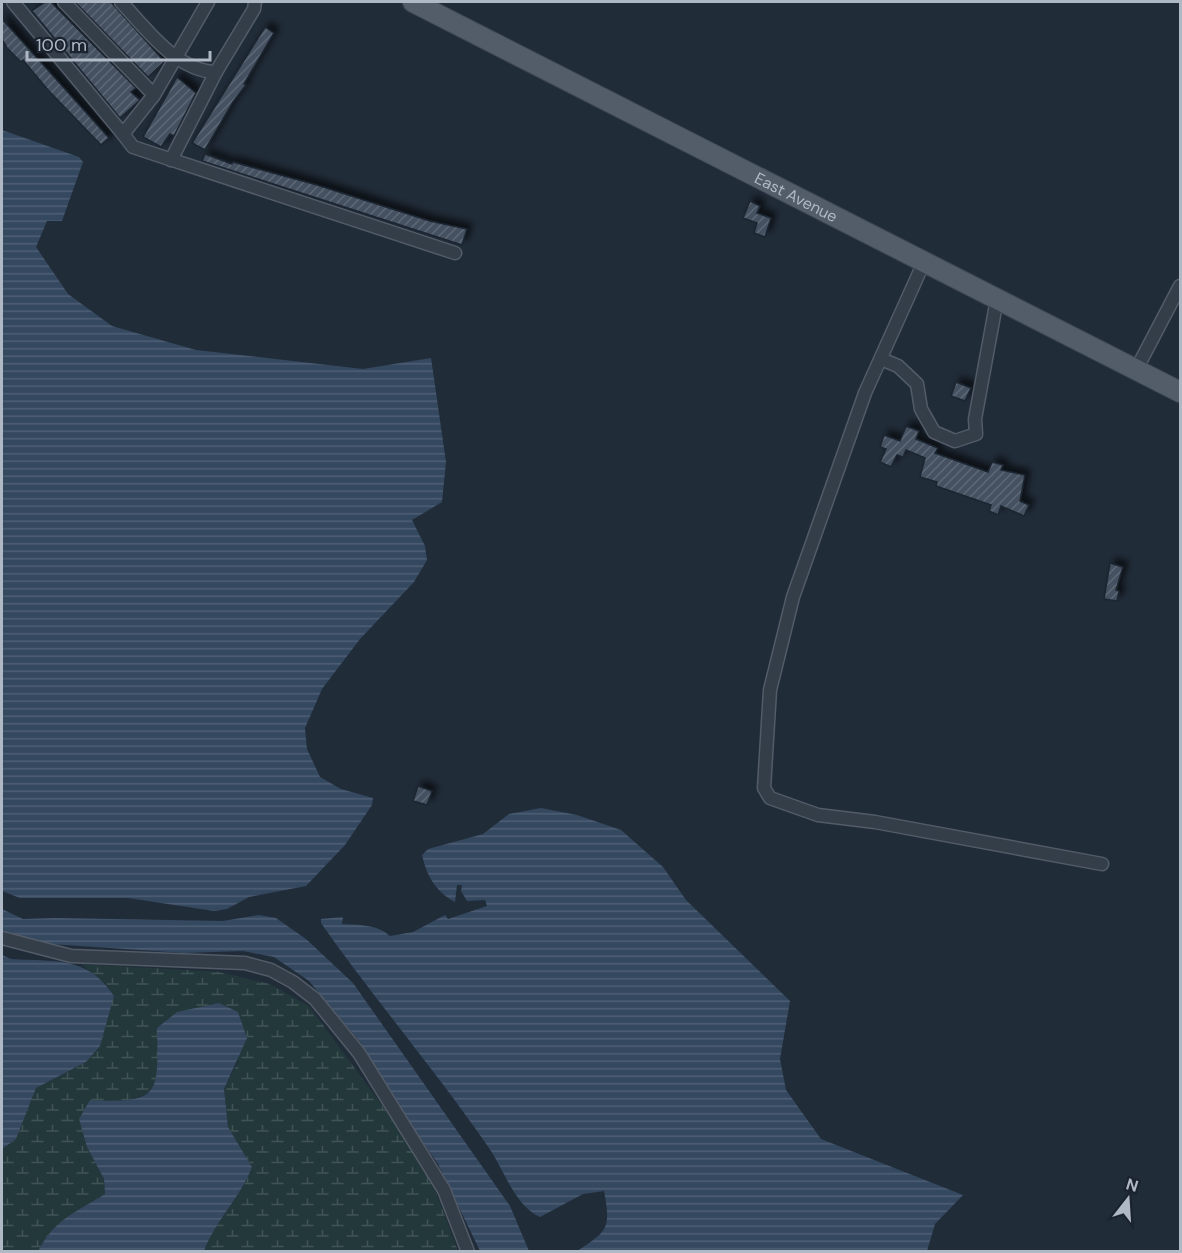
<svg xmlns="http://www.w3.org/2000/svg" width="1182" height="1253" font-family="'DM Sans',sans-serif">
<style>
.wetland{fill:url(#wetland-marsh)}
.water{fill:url(#water-rules)}
.building{fill:url(#building-hatch);stroke:#1c2530;stroke-width:1.5;filter:url(#shadow)}
.lines{fill:none;stroke-linecap:round;stroke-linejoin:round}
.minor-casing{stroke:#525b67;stroke-width:15}
.primary-casing{stroke:#3e4752;stroke-width:22}
.minor{stroke:#343e49;stroke-width:12}
.primary{stroke:#525d69;stroke-width:20}
.labels{text-anchor:middle;dominant-baseline:central;stroke-width:5;stroke-linejoin:round;paint-order:stroke}
.street-label{font-size:16px;fill:#afb8c5;stroke:#1a232e}
</style>
<defs>
<pattern id="wetland-marsh" width="20" height="14" patternUnits="userSpaceOnUse" patternTransform="scale(1.5)"><rect width="20" height="14" fill="#22383a"/><path d="M1 5h8M5 5V1M11 12h8M15 12V8" fill="none" stroke="#405355"/></pattern>
<pattern id="water-rules" width="6" height="5" patternUnits="userSpaceOnUse" patternTransform="scale(1.5)"><rect width="6" height="5" fill="#344860"/><path d="M0 2.5h6" fill="none" stroke="#4f6075"/></pattern>
<pattern id="building-hatch" width="6" height="6" patternUnits="userSpaceOnUse" patternTransform="scale(1.5)"><rect width="6" height="6" fill="#445160"/><path d="M-1 1l2-2M0 6l6-6M5 7l2-2" fill="none" stroke="#5c6875"/></pattern>
<filter id="shadow"><feDropShadow dx="5.5" dy="-5.5" stdDeviation="3" flood-color="#0009"/></filter>
</defs>
<rect width="100%" height="100%" fill="#212c39"/>
<path class="wetland" d="M81,964L220,972L270,984L309,1006L398,1127L433,1184L458,1251H204C215,1221 241,1198 252,1167L228,1127L224,1089L239,1060L158,1079C148,1098 136,1100 115,1101L87,1147L104,1179L105,1194C81,1209 51,1227 38,1251H2V1149L16,1139L36,1088L86,1062L114,996L106,984Z"/>
<g class="water">
<path d="M2,130L79,157L83,162L62,221H47L36,247L68,294L112,326L196,350L363,369L431,358L446,462L442,502L412,520L425,546L427,560L414,582L360,639L322,689L305,728L307,749L320,777L341,789L373,798L372,805L345,845L306,886L249,897L227,909L214,911L128,898H20L2,891Z"/>
<path d="M541,808L577,815L621,830L663,867L686,900L790,1001L780,1059L786,1090L821,1139L963,1195L935,1224L927,1251H577C608,1231 611,1228 604,1191L583,1194L540,1217C514,1205 505,1171 489,1148C436,1071 375,1000 321,923V919L343,917L342,924C358,925 377,924 390,936L413,932L445,915L448,919L487,906L485,900L467,901L461,891L462,885H457L455,902C435,891 427,876 422,855L428,849L483,834L509,814Z"/>
<path d="M2,909L23,919L55,918L223,921L259,915L276,918L306,939L353,983L510,1206L529,1251H480L438,1164L400,1109L360,1042L309,981L274,957L243,951L184,953L21,942L2,936Z"/>
<path d="M2,955L11,959C54,962 87,955 114,996L100,1046L86,1062L36,1088L16,1139L2,1149Z"/>
<path d="M219,1003L238,1012L247,1038L224,1089L228,1127L252,1167C241,1197 215,1221 204,1251H38C56,1218 75,1213 105,1194L104,1179L87,1147L79,1119L90,1100C162,1104 158,1093 157,1028L177,1012Z"/>
</g>
<g class="building">
<path d="M45,2H51L136,88L131,92L140,100L120,118L32,11Z"/>
<path d="M75,2H111L164,61L163,63L148,77Z"/>
<path d="M2,19L109,138L101,145L48,90L23,60L21,62L7,48L2,39Z"/>
<path d="M265,27L274,33L244,84L246,85L233,102L205,150L192,143Z"/>
<path d="M177,77L196,93L174,136L170,134L161,147L143,137Z"/>
<path d="M205,154L232,164L233,162L317,185L430,221L467,229L462,245L202,161Z"/>
<path d="M750,201L760,206L757,213L771,218L765,237L754,233L757,223L743,218Z"/>
<path d="M956,382L971,388L965,401L951,396Z"/>
<path d="M906,426L919,431L916,439L938,448L935,453L988,472L992,462L1003,465L1001,470L1025,475L1020,501L1029,505L1024,516L1001,506L998,515L989,511L991,505L936,486L937,482L920,477L925,458L906,450L903,457L897,455L891,467L880,462L886,449L880,447L884,435L900,441Z"/>
<path d="M1110,563L1123,567L1116,590L1119,591L1117,601L1104,599Z"/>
<path d="M418,786L432,791L427,805L413,801Z"/>
</g>
<g class="lines">
<g class="minor-casing">
<g id="minor">
<path d="M13,2L123,134L154,95"/>
<path d="M64,2L154,95L208,2"/>
<path d="M121,2C147,29 176,71 216,72L254,9L255,2"/>
<path d="M123,134L133,147L455,253"/>
<path d="M171,160L216,72"/>
<path d="M924,262L865,393L793,597L770,690L764,788L770,798L818,815L875,822L1102,864"/>
<path d="M881,359L898,366L917,384L921,409L934,432L955,441L976,434L975,419L997,299"/>
<path d="M1136,370L1180,286"/>
<path d="M2,938L71,956L245,963L271,970L293,982L315,999L359,1053L444,1190L468,1252"/>
</g>
</g>
<g class="primary-casing">
<g id="primary">
<path id="s1" d="M413,2L1180,392"/>
</g>
</g>
<use href="#minor" class="minor"/>
<use href="#primary" class="primary"/>
</g>
<g class="labels">
<g class="street-label">
<text stroke="none"><textPath href="#s1" startOffset="430">East Avenue</textPath></text>
</g>
</g>
<rect width="1182" height="1253" fill="none" stroke="#afb8c5" stroke-width="6"/>
<g transform="translate(1128 1199) rotate(17)" stroke="#1a232e" stroke-width="4.5" paint-order="stroke">
<path d="M0-4.5L10 22L0 15L-10 22Z" fill="#afb8c5"/>
<text y="-9" font-size="16" font-weight="bold" text-anchor="middle" fill="#afb8c5">N</text>
</g>
<path d="M27 51v9h183v-9" fill="none" stroke="#afb8c5" stroke-width="3"/>
<text x="36" y="51" font-size="18" fill="#afb8c5" stroke="#1a232e" stroke-width="4.5" paint-order="stroke">100 m</text>
</svg>
